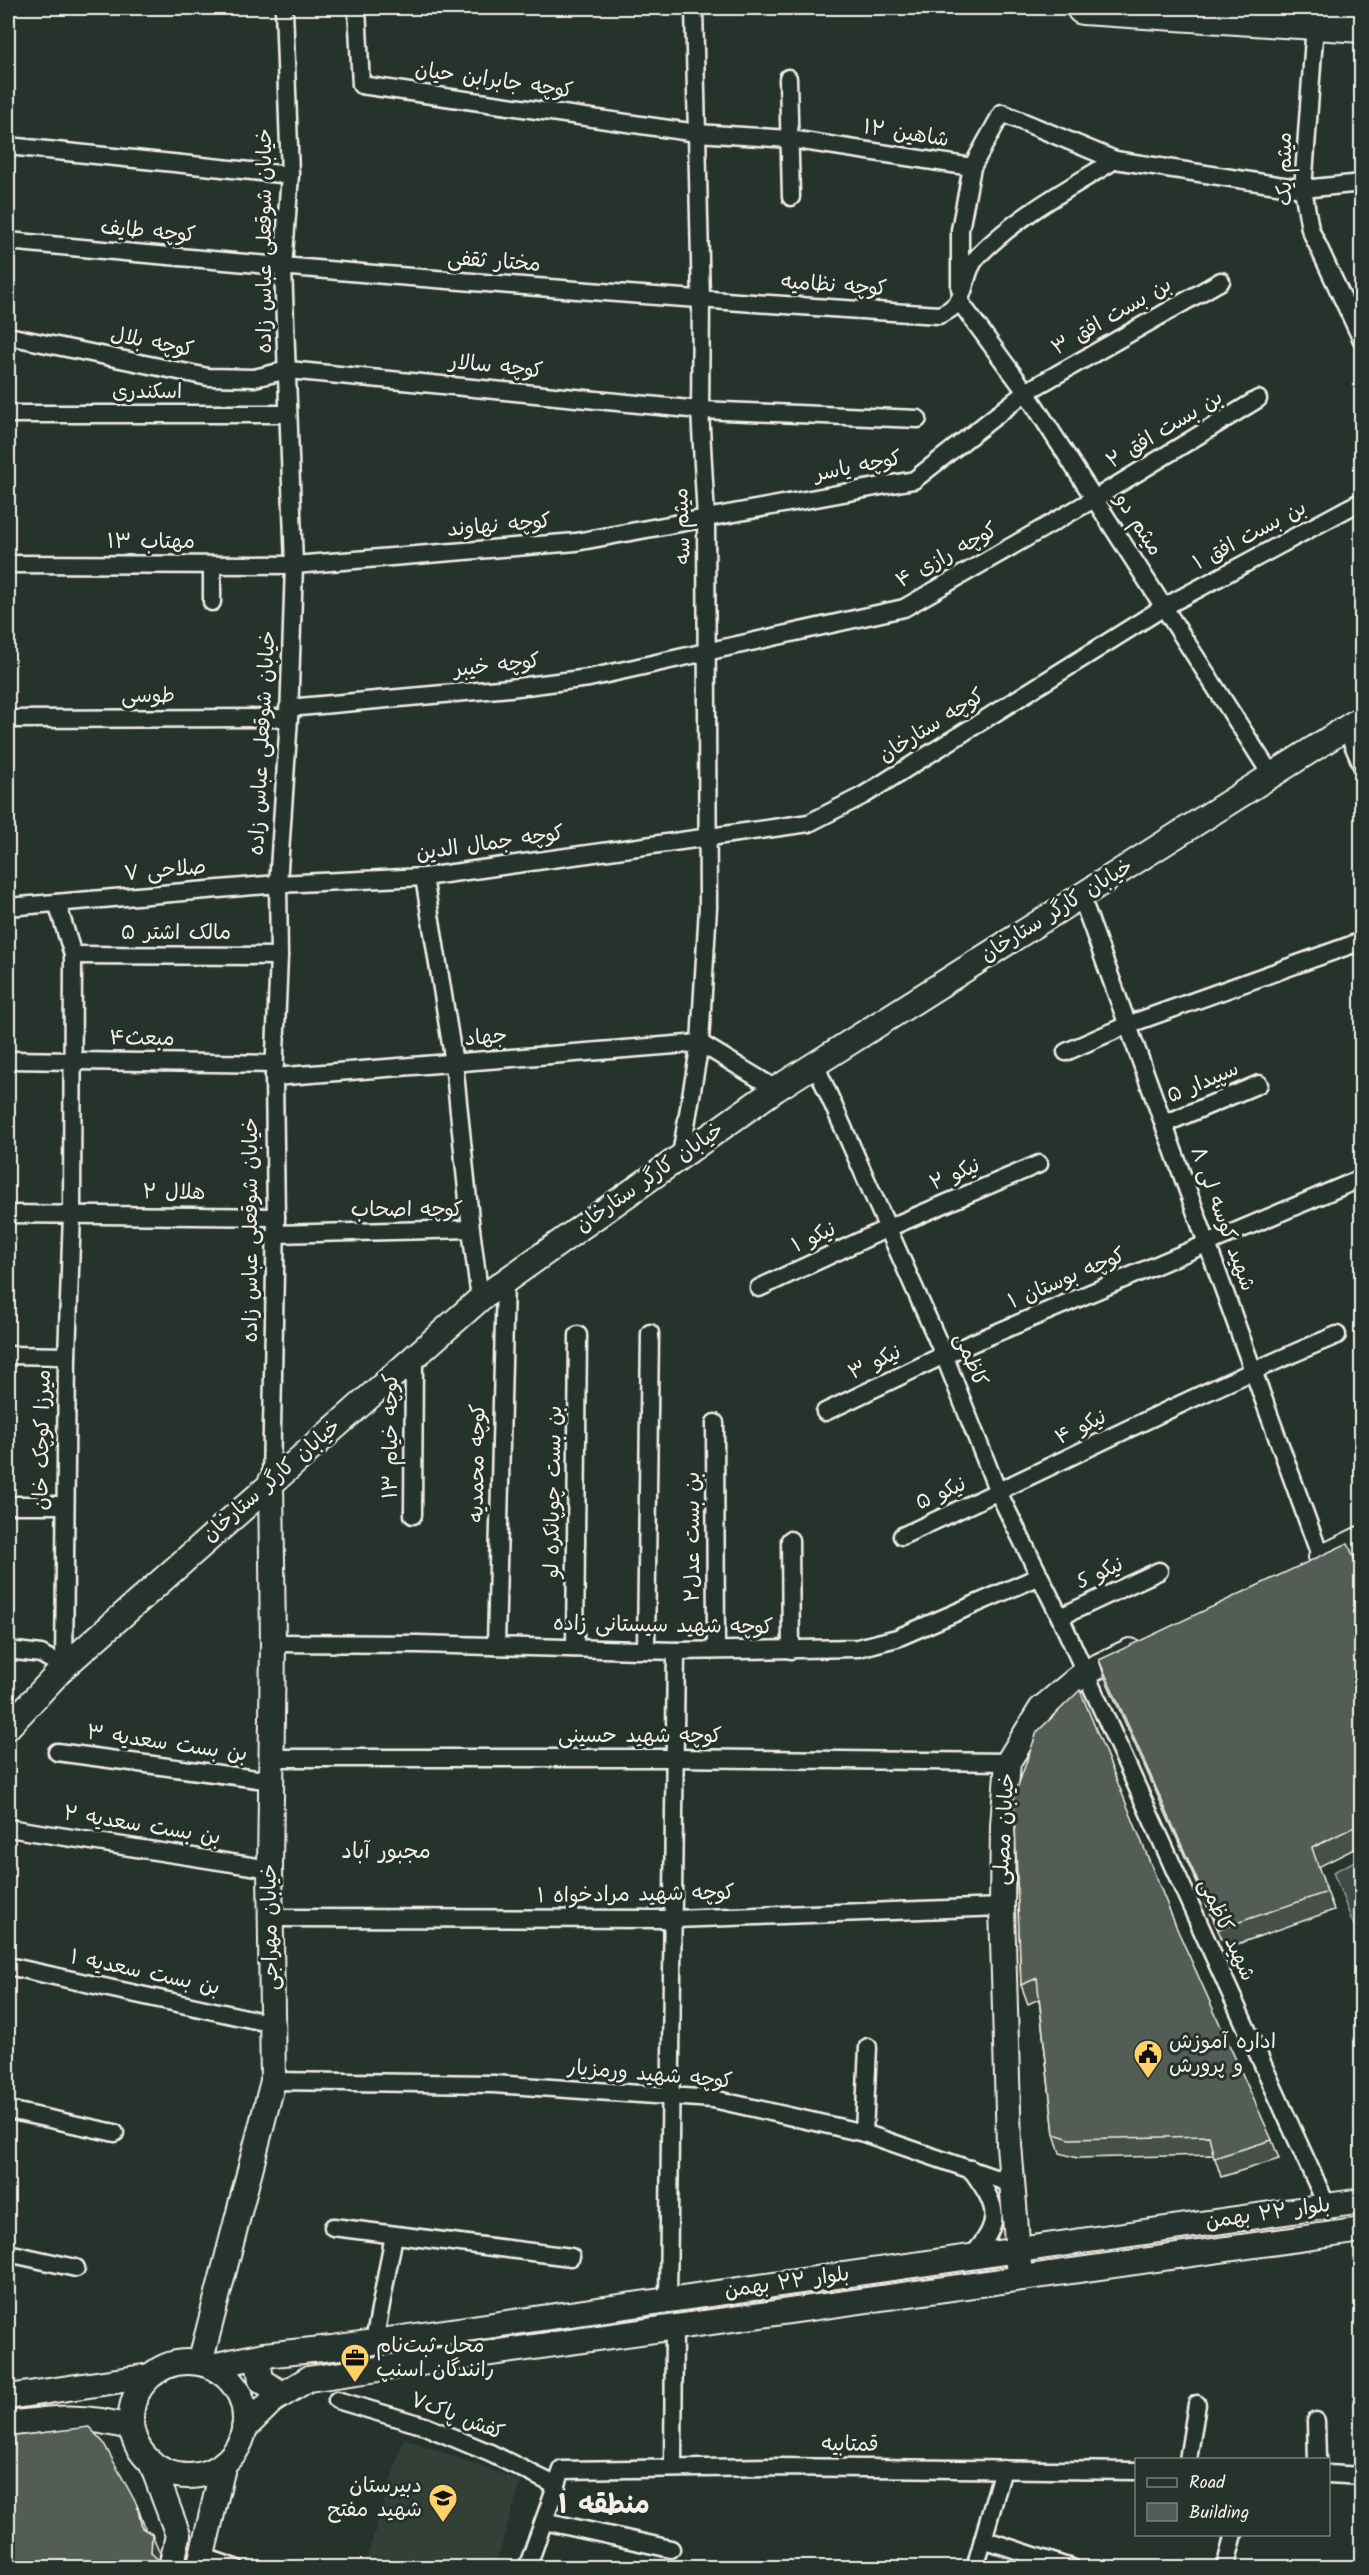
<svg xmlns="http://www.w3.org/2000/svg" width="1369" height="2575" font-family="Kalam,'Playpen Sans Arabic',sans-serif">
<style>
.built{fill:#333f39}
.green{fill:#414b45;stroke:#9a9e96;stroke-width:1.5}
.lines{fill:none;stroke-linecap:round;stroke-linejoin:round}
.street-casing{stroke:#f4f1e8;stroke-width:21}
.secondary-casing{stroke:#f4f1e8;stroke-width:28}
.highway-casing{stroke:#f4f1e8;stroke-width:36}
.street{stroke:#26332d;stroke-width:16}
.secondary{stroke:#26332d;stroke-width:24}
.highway{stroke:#26332d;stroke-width:32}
.wall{fill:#474f49;stroke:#f4f1e8;stroke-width:1.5}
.shaded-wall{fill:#39403c;stroke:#f4f1e8;stroke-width:1.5}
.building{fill:#525c55;stroke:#f4f1e8;stroke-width:1.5}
.labels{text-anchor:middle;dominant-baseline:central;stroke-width:6;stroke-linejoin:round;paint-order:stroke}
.street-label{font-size:21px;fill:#f4f1e8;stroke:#26332d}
.poi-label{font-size:21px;fill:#f4f1e8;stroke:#26332d;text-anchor:start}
.neighbourhood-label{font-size:22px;fill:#f4f1e8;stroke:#26332d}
.district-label{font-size:27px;font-weight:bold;fill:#f4f1e8;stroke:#26332d}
</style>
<rect width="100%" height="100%" fill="#26332d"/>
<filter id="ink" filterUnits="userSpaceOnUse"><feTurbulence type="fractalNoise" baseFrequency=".0167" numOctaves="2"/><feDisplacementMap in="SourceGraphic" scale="12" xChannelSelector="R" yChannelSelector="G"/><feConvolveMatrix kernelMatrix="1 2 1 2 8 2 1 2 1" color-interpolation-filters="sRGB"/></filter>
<g filter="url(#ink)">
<path class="built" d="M404,2438L521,2481L495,2567H364Z"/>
<path class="green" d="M1361,1858V1944L1333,1872Z"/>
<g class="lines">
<g class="street-casing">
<g id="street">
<path d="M357,8L361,85L697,133L790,139L972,167"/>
<path d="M1315,24L1303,189L1310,229L1362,340"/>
<path d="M788,78L791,197"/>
<path d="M8,146L290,175"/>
<path d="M8,241C318,271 628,296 939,315C972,303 959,277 978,256C1017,216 1068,189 1115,160L1303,189L1362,183"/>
<path d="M960,289V230L972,167L1002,113L1115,160"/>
<path d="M960,302L1026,392L1272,776"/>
<path d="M8,336L208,377L254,378L288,370L700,410L918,419"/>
<path d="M8,414H287"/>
<path d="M8,564L294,565L576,542L914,480L1026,392L1221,281"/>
<path d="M212,565V602"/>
<path d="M288,708L510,688L589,678L904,608L1094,499L1258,399"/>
<path d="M8,719L289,718"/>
<path d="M1346,728L1362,766"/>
<path d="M424,877L454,1063L471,1229"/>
<path d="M1081,896L1321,1558"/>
<path d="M8,907L278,884L424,877L809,823L864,795L1164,607L1356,504"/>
<path d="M73,955L279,956"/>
<path d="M700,1043L776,1089"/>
<path d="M1066,1052L1127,1025L1362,941"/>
<path d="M8,1060L275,1064"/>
<path d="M815,1064L944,1355L998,1492L1060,1617L1327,2206"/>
<path d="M274,1077L700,1043"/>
<path d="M1164,1124L1259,1084"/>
<path d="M681,1155L700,1043L708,907L706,518L700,410L701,301L694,8"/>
<path d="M8,1214L276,1217"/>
<path d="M275,1234L471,1229L480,1299"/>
<path d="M759,1288L888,1228L1039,1164"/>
<path d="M8,1355L67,1356"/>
<path d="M825,1412L944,1355L1362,1178"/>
<path d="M715,1423L716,1650"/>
<path d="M271,1481L276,1217L274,1077L279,956L278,884L289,718L294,565L283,268L290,175L284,8"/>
<path d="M8,1505H65"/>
<path d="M413,1515L414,1356"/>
<path d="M902,1536C1047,1470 1189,1396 1337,1335"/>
<path d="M790,1540L791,1650"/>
<path d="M1060,1617L1159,1571"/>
<path d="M273,1643L418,1644L676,1651L858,1648L897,1638L1038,1577"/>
<path d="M496,1646L505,1281"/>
<path d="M575,1648L578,1335"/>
<path d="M8,1650L41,1654L64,1667L67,1356L72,1214L73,955L57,903"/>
<path d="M646,1650L650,1333"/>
<path d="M57,1752L272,1781"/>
<path d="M273,1758H675L1008,1762"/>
<path d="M8,1828L270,1869"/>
<path d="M271,1918L674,1919L1002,1907"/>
<path d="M8,1966L273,2024"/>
<path d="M273,2081L493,2084L713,2099L864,2133L1012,2184"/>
<path d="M8,2110L115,2133"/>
<path d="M864,2133L868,2047"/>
<path d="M971,2169C998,2207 1004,2220 971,2257"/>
<path d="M333,2227L571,2257"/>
<path d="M8,2253L76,2268"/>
<path d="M668,2300L676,1651"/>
<path d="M374,2342L394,2235"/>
<path d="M337,2400L425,2426L490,2453L557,2486"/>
<path d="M1316,2421L1317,2460"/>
<path d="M1188,2460L1197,2404"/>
<path d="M673,2468L674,2328"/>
<path d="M1328,2474L1362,2476"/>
<path d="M544,2521L671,2549"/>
<path d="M983,2539L1071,2568"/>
<path d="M201,2556L236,2568"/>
<path d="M527,2568L562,2470L774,2467L1136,2471"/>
<path d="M975,2568L1003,2469"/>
<path d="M1225,2568L1234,2534"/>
</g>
</g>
<g class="secondary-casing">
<g id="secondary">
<path d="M1321,1558L1362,1538"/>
<path d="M8,1727L64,1667L480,1299L776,1089L1362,718"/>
<path d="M1019,2265L1009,2145L1002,1907L1003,1825L1008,1762L1041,1709L1084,1673L1130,1651"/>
<path d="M264,2355L259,2366L261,2380L282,2394"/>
<circle cx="188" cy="2419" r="57"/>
<path d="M200,2363L273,2081L270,1869L273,1643L271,1481"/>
<path d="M212,2366L264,2355L332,2348L1362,2201"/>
<path d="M8,2397L150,2376"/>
<path d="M8,2424C55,2418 85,2414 131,2428"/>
<path d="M244,2429L272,2401L308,2379L1362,2230"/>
<path d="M151,2462L178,2535L171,2568"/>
<path d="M199,2568L224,2463"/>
</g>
</g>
<g class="highway-casing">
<path id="highway" d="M1083,8L1362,26"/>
</g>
<use href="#street" class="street"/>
<use href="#secondary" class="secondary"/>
<use href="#highway" class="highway"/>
</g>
<g class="wall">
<path d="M1362,1579V1845L1318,1867L1334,1910L1226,1948L1105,1678L1099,1660Z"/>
<path d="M1014,1797L1272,2140L1279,2159L1221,2177L1214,2155L1077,2158L1060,2153L1054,2134L1039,1999L1028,2004L1021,1985Z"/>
</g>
<g class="shaded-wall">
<path d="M137,2505L144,2525L149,2548L142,2528Z"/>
<path d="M152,2534L160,2553L158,2568L151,2553Z"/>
</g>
<g class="building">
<path d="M1348,1543L1362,1579V1823L1312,1848L1327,1892L1219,1929L1099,1660Z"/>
<path d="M1080,1690L1178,1931L1272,2140L1214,2158L1209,2136L1070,2139L1054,2134L1037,1978L1021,1985L1014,1797L1037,1732Z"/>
<path d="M89,2427L103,2442L137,2505L142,2528L152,2534L151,2553L161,2562L159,2568H8V2437Z"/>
</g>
</g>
<defs>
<g id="civic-pin" transform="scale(1.5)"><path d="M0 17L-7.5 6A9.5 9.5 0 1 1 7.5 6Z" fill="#ffd166" stroke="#26332d"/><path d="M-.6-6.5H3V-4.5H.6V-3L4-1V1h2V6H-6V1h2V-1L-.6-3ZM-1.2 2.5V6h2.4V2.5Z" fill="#111"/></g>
<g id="office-pin" transform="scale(1.5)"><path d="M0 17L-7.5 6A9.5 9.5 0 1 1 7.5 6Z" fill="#ffd166" stroke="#26332d"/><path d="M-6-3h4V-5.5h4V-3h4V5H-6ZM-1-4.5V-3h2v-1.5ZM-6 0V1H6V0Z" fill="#111"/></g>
<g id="school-pin" transform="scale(1.5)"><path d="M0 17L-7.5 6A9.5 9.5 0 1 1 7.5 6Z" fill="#ffd166" stroke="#26332d"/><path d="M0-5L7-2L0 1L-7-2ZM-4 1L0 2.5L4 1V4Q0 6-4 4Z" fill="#111"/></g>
</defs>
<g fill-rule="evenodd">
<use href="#civic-pin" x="1148" y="2054"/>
<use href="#office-pin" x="355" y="2358"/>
<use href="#school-pin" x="443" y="2498"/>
</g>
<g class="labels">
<g class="street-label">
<text transform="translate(494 81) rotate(8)">کوچه جابرابن حیان</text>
<text transform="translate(906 134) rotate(9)">شاهین ۱۲</text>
<text transform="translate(1285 169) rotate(-90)">میثم یک</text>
<text transform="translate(148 232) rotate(5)">کوچه طایف</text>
<text transform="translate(265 241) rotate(-90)">خیابان شوقعلی عباس زاده</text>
<text transform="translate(494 262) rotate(4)">مختار ثقفی</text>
<text transform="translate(834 286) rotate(4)">کوچه نظامیه</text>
<text transform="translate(1112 317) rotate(-30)">بن بست افق ۳</text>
<text transform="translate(152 343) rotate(11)">کوچه بلال</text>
<text transform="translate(496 367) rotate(6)">کوچه سالار</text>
<text x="147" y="392">اسکندری</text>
<text transform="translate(1165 430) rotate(-31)">بن بست افق ۲</text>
<text transform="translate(858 467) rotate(-11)">کوچه یاسر</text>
<text transform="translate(1138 525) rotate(57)">میثم دو</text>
<text transform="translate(499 526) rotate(-5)">کوچه نهاوند</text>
<text transform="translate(683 526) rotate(-92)">میثم سه</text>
<text transform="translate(1250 536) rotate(-28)">بن بست افق ۱</text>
<text x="151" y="542">مهتاب ۱۳</text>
<text transform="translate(947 556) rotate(-29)">کوچه رازی ۴</text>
<text transform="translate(497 666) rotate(-6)">کوچه خیبر</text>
<text x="148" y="696">طوسی</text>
<text transform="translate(932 726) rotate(-32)">کوچه ستارخان</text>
<text transform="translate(263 743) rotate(-87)">خیابان شوقعلی عباس زاده</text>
<text transform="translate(490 844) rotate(-8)">کوچه جمال الدین</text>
<text transform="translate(165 871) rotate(-5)">صلاحی ۷</text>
<text transform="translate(1057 911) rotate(-32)">خیابان کارگر ستارخان</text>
<text x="176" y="933">مالک اشتر ۵</text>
<text transform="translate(486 1038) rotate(-5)">جهاد</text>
<text transform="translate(142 1039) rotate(1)">مبعث۴</text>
<text transform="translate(1203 1083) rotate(-23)">سپیدار ۵</text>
<text transform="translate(955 1175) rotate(-23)">نیکو ۲</text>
<text transform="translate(650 1178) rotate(-35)">خیابان کارگر ستارخان</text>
<text transform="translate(174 1193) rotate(1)">هلال ۲</text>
<text x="407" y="1210">کوچه اصحاب</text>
<text transform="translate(1222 1219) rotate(70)">شهید کوسه لی ۸</text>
<text transform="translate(251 1230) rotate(-90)">خیابان شوقعلی عباس زاده</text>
<text transform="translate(814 1238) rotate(-25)">نیکو ۱</text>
<text transform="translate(1067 1279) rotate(-23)">کوچه بوستان ۱</text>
<text transform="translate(970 1360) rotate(68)">کاظمی</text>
<text transform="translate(875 1363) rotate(-25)">نیکو ۳</text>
<text transform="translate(1081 1428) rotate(-26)">نیکو ۴</text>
<text transform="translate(391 1436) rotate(-90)">کوچه خیام ۱۳</text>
<text transform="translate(43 1440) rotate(-89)">میرزا کوچک خان</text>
<text transform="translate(478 1463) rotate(-89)">کوچه محمدیه</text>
<text transform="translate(272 1481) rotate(-41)">خیابان کارگر ستارخان</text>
<text transform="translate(554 1492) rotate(-89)">بن بست چوپانکره لو</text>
<text transform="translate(941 1494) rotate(-24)">نیکو ۵</text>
<text transform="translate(693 1537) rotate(-90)">بن بست عدل۲</text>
<text transform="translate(1100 1574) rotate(-25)">نیکو 5</text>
<text transform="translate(663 1626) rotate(1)">کوچه شهید سیستانی زاده</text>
<text x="640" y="1736">کوچه شهید حسینی</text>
<text transform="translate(167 1744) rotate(8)">بن بست سعدیه ۳</text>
<text transform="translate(142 1826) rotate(9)">بن بست سعدیه ۲</text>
<text transform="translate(1005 1829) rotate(-87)">خیابان مصلی</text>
<text transform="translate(636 1895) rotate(-1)">۱ کوچه شهید مرادخواه</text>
<text transform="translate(271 1927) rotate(-91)">خیابان مهراجی</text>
<text transform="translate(1226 1930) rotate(66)">شهید کاظمی</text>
<text transform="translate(145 1973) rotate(12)">بن بست سعدیه ۱</text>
<text transform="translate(650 2075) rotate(5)">کوچه شهید ورمزیار</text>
<text transform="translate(1268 2214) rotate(-8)">بلوار ۲۲ بهمن</text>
<text transform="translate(787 2283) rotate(-8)">بلوار ۲۲ بهمن</text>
<text transform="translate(457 2417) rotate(21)">کفش پاک۷</text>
<text transform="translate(850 2445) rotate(1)">قمتابیه</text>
</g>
<g class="poi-label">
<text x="1169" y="2042">اداره آموزش<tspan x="1169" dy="24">و پرورش</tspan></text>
<text x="376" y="2346">محل ثبت‌نام<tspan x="376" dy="24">رانندگان اسنپ</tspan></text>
<text x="422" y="2486" text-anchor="end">دبیرستان<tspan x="422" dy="24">شهید مفتح</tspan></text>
</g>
<g class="neighbourhood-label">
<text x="386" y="1852">مجبور آباد</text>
</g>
<g class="district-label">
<text x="604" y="2505">منطقه ۱</text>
</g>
</g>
<rect width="1369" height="2575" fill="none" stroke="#26332d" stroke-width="30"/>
<rect x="15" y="15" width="1339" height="2545" fill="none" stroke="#f4f1e8" stroke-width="2" filter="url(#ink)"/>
<rect x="1135" y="2458" width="195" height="78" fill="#26332d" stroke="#787f78" stroke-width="1.5"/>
<rect x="1147" y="2478" width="30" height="9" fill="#26332d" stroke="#787f78" stroke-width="1.5"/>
<text x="1189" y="2488" font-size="18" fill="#f4f1e8">Road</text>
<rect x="1147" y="2503" width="30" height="18" fill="#525c55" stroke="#787f78" stroke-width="1.5"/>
<text x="1189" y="2518" font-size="18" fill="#f4f1e8">Building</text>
</svg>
